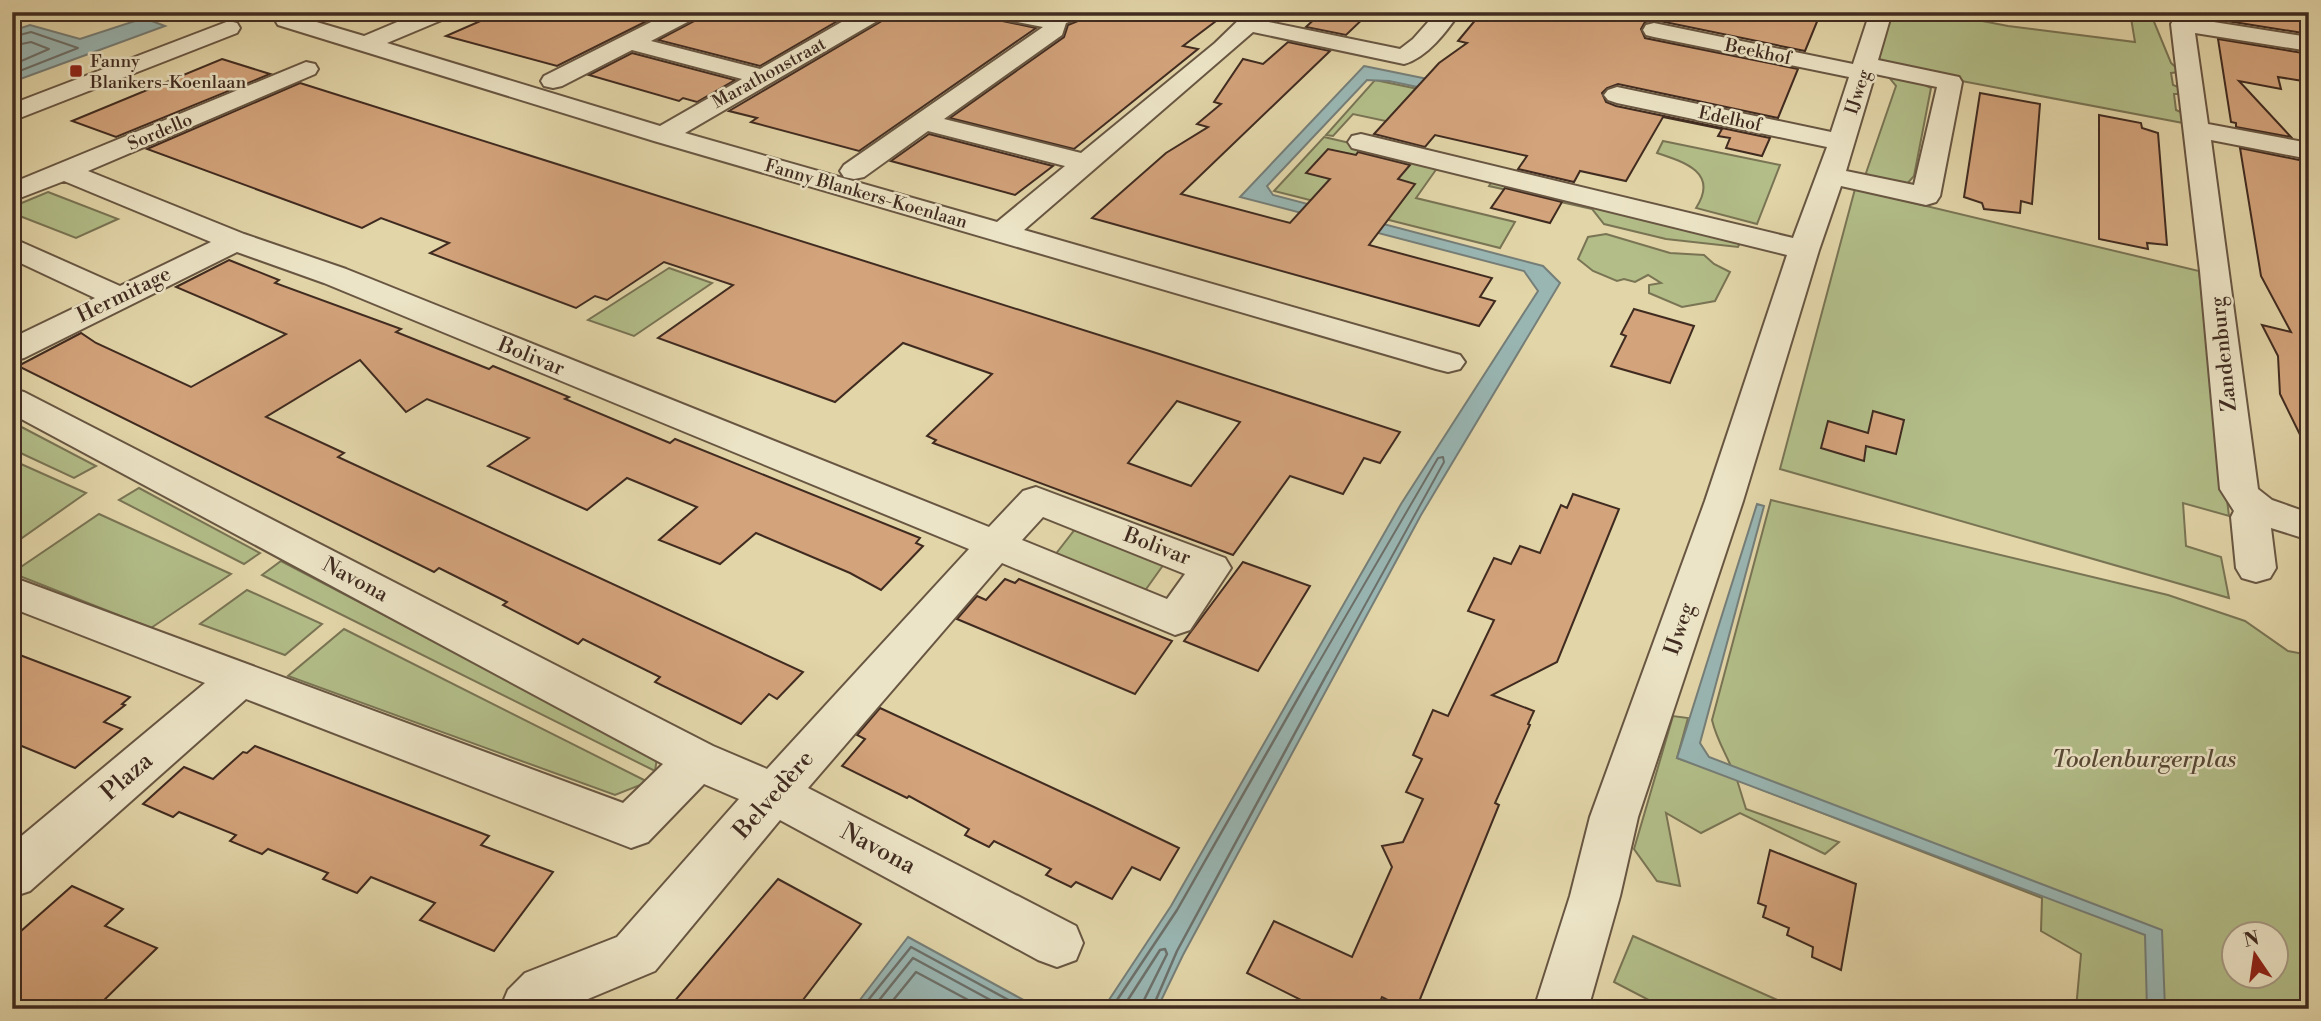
<svg xmlns="http://www.w3.org/2000/svg" width="2321" height="1021" font-family="'Libre Bodoni',serif">
<style>
.green{fill:#b2bd88;stroke:#797454;stroke-width:2;fill-rule:evenodd}
.water{fill:#99b6b3;stroke:#757e78;stroke-width:2}
.lines{fill:none;stroke-linecap:round;stroke-linejoin:round}
.shore-far1{stroke:#6c706a;stroke-width:2}
.shore{stroke:#6c706a;stroke-width:2.5}
.building{fill:#d3a37b;stroke:#402b20;stroke-width:2;fill-rule:evenodd}
.minor-casing{stroke:#685642;stroke-width:4}
.minor{fill:#ece4c6;fill-rule:evenodd}
.poi-dot{fill:#8f2418;stroke:#ece4c6;stroke-width:2.5}
.labels{text-anchor:middle;dominant-baseline:central;stroke-width:5;stroke-linejoin:round;paint-order:stroke}
.far-street-label{font-size:18px;fill:#402b20;stroke:#ece4c6}
.far-poi-label{font-size:18px;fill:#402b20;stroke:#ece4c6;text-anchor:start}
.street-label{font-size:21px;fill:#402b20;stroke:#ece4c6}
.near-park-label{font-size:24px;font-style:italic;fill:#574835;stroke:#ece4c6}
.near-street-label{font-size:24px;fill:#402b20;stroke:#ece4c6}
</style>
<rect width="100%" height="100%" fill="#e2d5a8"/>
<filter id="stains"><feTurbulence type="fractalNoise" baseFrequency=".00286" numOctaves="4"/><feColorMatrix values="0 0 0 0 .2 0 0 0 0 .09 0 0 0 0 .02 0 0 0 .5 -.17"/></filter>
<radialGradient id="worn" r=".72"><stop offset=".6" stop-color="#630" stop-opacity="0"/><stop offset="1" stop-color="#630" stop-opacity=".3"/></radialGradient>
<g class="green">
<path d="M1891,12H1936L2008,26L2135,42L2130,12H2150L2171,63L2181,72L2171,73L2173,85L2181,88L2182,94H2174L2176,110L2183,113V123L1893,68L1876,60Z"/>
<path d="M1888,76L1919,82L1931,88L1914,176L1906,185L1871,180L1866,173L1896,86Z"/>
<path d="M1375,80L1529,112L1395,123L1353,114L1333,136L1326,135Z"/>
<path d="M1324,137L1440,164L1416,198L1515,222L1500,248L1274,191Z"/>
<path d="M1663,141L1780,165L1757,224L1696,208C1719,173 1685,162 1657,153Z"/>
<path d="M1495,177L1743,237L1738,247L1666,239L1604,224L1592,209L1489,186Z"/>
<path d="M1855,189L2199,271L2229,516L2183,503L2186,546L2221,557L2229,598L1780,469Z"/>
<path d="M48,192L118,219L76,238L12,213V207Z"/>
<path d="M1606,234L1670,253L1704,255L1714,264L1730,272L1715,301L1682,307L1649,293V285L1661,283L1648,275L1635,282L1624,279L1617,281L1593,271L1578,259L1588,237Z"/>
<path d="M669,268L712,283L634,336L588,320Z"/>
<path d="M12,422L96,466L74,478L12,449Z"/>
<path d="M12,460L86,493L12,545Z"/>
<path d="M139,488L260,553L244,564L119,500Z"/>
<path d="M1771,500L2168,595L2245,621L2288,651L2309,655V1009H2076L2081,954L2041,931L2042,898L1737,780L1746,809L1839,842L1825,854L1740,813L1701,833L1666,813L1680,886L1657,881L1634,849L1673,716L1688,718L1677,758L1736,779C1729,758 1717,742 1712,720ZM2234,934H2276V976H2234Z"/>
<path d="M99,514L231,574L151,628L12,573Z"/>
<path d="M1076,528L1164,564L1139,599L1051,560Z"/>
<path d="M281,561L657,758L655,771L262,575Z"/>
<path d="M247,590L322,624L285,655L200,624Z"/>
<path d="M344,629L648,782L615,795L288,676Z"/>
<path d="M1633,936L1798,1009H1666L1614,982Z"/>
</g>
<g class="water">
<path d="M144,18L165,26L12,82V31L30,25L80,39Z"/>
<path d="M1364,66L1501,94L1522,109L1389,81L1367,80L1267,186L1273,195L1543,266L1560,283L1421,515L1183,955L1157,1009H1103L1171,906L1401,504L1538,291L1524,271L1240,197Z"/>
<path d="M1757,504L1764,506L1700,743L1709,757L2162,930L2165,1009H2147L2145,935L1677,758Z"/>
<path d="M908,937L1040,1009H853Z"/>
</g>
<g class="lines">
<g class="shore-far1">
<path d="M12,37L31,32L78,48L12,74"/>
<path d="M12,46L31,42L49,49L12,65"/>
<path d="M1312,674L1438,458L1443,457L1444,462L1327,674"/>
</g>
<g class="shore">
<path d="M861,1009L911,947L1025,1009"/>
<path d="M872,1009L913,958L1007,1009"/>
<path d="M886,1009L916,972L985,1009"/>
<path d="M1111,1009L1177,910L1313,672"/>
<path d="M1122,1009L1160,950L1165,949L1167,954L1144,1000L1143,1009"/>
<path d="M1152,1009L1177,951L1328,672"/>
</g>
</g>
<g class="building">
<path d="M501,12H665L557,66L446,36Z"/>
<path d="M702,12H853L760,66L658,40L698,19Z"/>
<path d="M889,12H959L1036,28L859,151L751,122L757,118L729,111L885,19Z"/>
<path d="M1087,12H1228L1183,46L1198,49L1074,149L950,118L1064,37L1068,25L1083,19Z"/>
<path d="M1322,12H1370L1346,35L1306,27Z"/>
<path d="M1482,12H1821L1805,51L1655,20L1645,22L1641,29L1645,38L1798,69L1778,118L1618,84L1607,88L1602,93L1606,102L1616,106L1770,138L1762,156L1726,148L1730,138L1718,136L1722,129L1663,117L1626,181L1580,171L1574,182L1518,169L1527,156L1435,135L1425,147L1374,134L1439,63L1467,43L1458,41Z"/>
<path d="M2213,12H2272L2309,18V34L2215,19Z"/>
<path d="M2218,39L2309,54V82L2278,77L2281,89L2239,81L2291,137L2236,127V123L2231,122Z"/>
<path d="M1288,42L1330,51L1181,194L1290,223L1330,179L1306,173L1328,149L1356,155L1358,152L1410,165L1398,179L1415,184L1369,245L1492,278L1480,297L1495,301L1479,326L1092,218L1166,153L1208,127L1197,124L1221,104L1214,102L1243,59L1263,64Z"/>
<path d="M632,53L735,80L697,102L683,98L679,101L589,75Z"/>
<path d="M222,59L270,74L116,137L72,121Z"/>
<path d="M300,83L1153,352L1400,432L1380,463L1364,458L1343,494L1290,476L1233,555L933,443L936,440L927,436L992,374L903,343L835,402L658,338L733,285L664,262L607,300L595,296L576,308L430,253L449,243L381,218L362,228L147,149ZM1177,401L1240,422L1191,486L1128,463Z"/>
<path d="M1980,93L2040,104L2032,204L2021,201L2020,213L1984,209L1982,203L1964,197Z"/>
<path d="M2099,115L2141,123L2142,128L2158,133L2167,245L2147,243L2148,249L2099,239Z"/>
<path d="M929,134L1053,166L1015,195L891,161Z"/>
<path d="M2240,148L2304,161L2307,173L2309,453L2280,394L2278,356L2262,325L2291,332L2261,276Z"/>
<path d="M1505,188L1562,202L1550,223L1491,208Z"/>
<path d="M229,260L279,280L275,283L401,329L396,332L489,369L493,366L530,381L569,397L565,399L670,443L675,439L920,538L916,543L923,546L881,590L850,573L756,533L720,564L659,540L697,507L627,478L587,510L488,466L529,438L427,399L406,412L360,360L266,417L344,453L338,457L803,672L777,699L769,694L741,724L655,682L660,677L583,639L578,644L503,605L507,602L439,568L434,572L18,366L81,333L96,343L191,387L286,334L176,287Z"/>
<path d="M1634,309L1694,326L1670,383L1611,366L1626,336L1621,334Z"/>
<path d="M1873,411L1904,420L1896,454L1866,446L1864,461L1821,448L1828,421L1868,433Z"/>
<path d="M1573,494L1619,509L1557,662L1492,695L1534,711L1528,724L1530,725L1495,803L1499,805L1416,1009H1406L1382,997L1377,1009H1319L1247,973L1274,921L1352,957L1392,867L1382,846L1403,842L1423,799L1406,792L1422,759L1413,755L1433,710L1448,716L1494,620L1468,611L1494,558L1511,564L1520,546L1540,553L1561,505L1567,508Z"/>
<path d="M1243,562L1310,586L1258,671L1184,641Z"/>
<path d="M1005,579L1015,583L1019,579L1172,641L1135,694L957,619L977,596L986,600Z"/>
<path d="M12,652L130,697L122,704L125,705L104,722L122,729L75,768L12,742Z"/>
<path d="M880,708L1094,807L1179,848L1160,880L1132,867L1112,899L1076,882L1071,887L1046,875L1051,869L994,841L989,847L965,835L969,829L909,796L907,798L842,766L865,739L857,735Z"/>
<path d="M255,746L489,836L481,845L553,872L494,951L420,920L435,903L371,877L357,893L323,879L328,873L268,849L262,854L230,841L236,835L179,812L173,817L143,804L184,767L213,779L243,752L247,753Z"/>
<path d="M1770,850L1856,884L1841,970L1812,957L1813,947L1787,935L1789,928L1763,917L1766,906L1758,903Z"/>
<path d="M778,879L861,924L796,1009H668Z"/>
<path d="M72,886L123,909L105,926L157,948L95,1009H12V939Z"/>
</g>
<g class="lines">
<g class="minor-casing">
<g id="minor">
<path d="M421,12H452L449,17L387,43L660,126L742,79L632,50L562,86L553,88L544,86L541,81L544,76L671,12H700L697,17L651,41L760,69L859,12H887L884,17L685,133L997,222L1065,166L928,131L864,177L854,179L844,177L840,171L844,165L1043,27L991,17L988,12H1085L1082,17L1066,23L1062,35L944,119L1081,153L1215,43L1247,12H1271L1264,21L1400,49L1413,39L1437,12H1460C1447,31 1427,58 1404,64L1253,32L1024,230L1460,355L1465,362L1460,369L1448,372L1436,369L654,141L278,25L275,20L278,15L286,13L364,36Z"/>
<path d="M1870,12H1892L1878,60L1959,77L1962,82L1940,196L1936,202L1926,205L1841,186L1819,250L1743,501L1638,817L1620,896L1588,1009H1534L1570,896L1590,817L1705,501L1787,255L1352,148L1348,142L1352,136L1361,134L1793,238L1827,147L1617,103L1608,100L1604,95L1608,90L1617,87L1831,132L1849,77L1654,37L1646,35L1643,30L1646,25L1654,23L1853,64ZM1875,74L1937,87L1914,185L1846,171Z"/>
<path d="M2182,17L2309,37V51L2195,33L2208,124L2309,143V159L2211,140L2258,489L2272,500L2309,513V540L2271,528L2276,568L2270,578L2256,582L2242,578L2236,568L2231,517L2234,511L2220,489L2200,271L2171,24L2174,19Z"/>
<path d="M229,21L237,23L240,28L237,33L12,121V104Z"/>
<path d="M306,62L315,64L318,69L315,74L88,171L244,234L346,269L989,527L1023,491L1036,487L1225,558L1231,568L1190,630L1175,635L1002,563L808,788L1076,926L1083,943L1076,960L1057,967L1038,960L780,820L655,971L564,1009H500L508,990L525,973L617,937L739,799L704,784L648,842L631,848L246,699L30,891L12,897V844L205,683L12,608V577L623,803L663,764L12,414V389L24,392L713,746L767,769L969,549L324,283L237,252L24,358L12,361V338L95,298L12,259V238L120,286L211,242L64,181L12,201V183ZM1043,517L1185,574L1167,599L1022,540Z"/>
</g>
</g>
<use href="#minor" class="minor"/>
</g>
<rect class="poi-dot" x="69" y="64" width="14" height="14" rx="3.5"/>
<g class="labels">
<g class="far-street-label">
<text transform="translate(1758 52) rotate(12)">Beekhof</text>
<text transform="translate(769 73) rotate(-29)">Marathonstraat</text>
<text transform="translate(1858 92) rotate(-72)">IJweg</text>
<text transform="translate(1730 119) rotate(12)">Edelhof</text>
<text transform="translate(160 132) rotate(-23)">Sordello</text>
<text transform="translate(866 194) rotate(16)">Fanny Blankers-Koenlaan</text>
</g>
<g class="far-poi-label">
<text x="90" y="61">Fanny<tspan x="90" dy="21">Blankers-Koenlaan</tspan></text>
</g>
<g class="street-label">
<text transform="translate(124 295) rotate(-26)">Hermitage</text>
<text transform="translate(2224 354) rotate(-96)">Zandenburg</text>
<text transform="translate(531 357) rotate(22)">Bolivar</text>
<text transform="translate(1157 547) rotate(21)">Bolivar</text>
<text transform="translate(355 580) rotate(28)">Navona</text>
<text transform="translate(1680 629) rotate(-71)">IJweg</text>
</g>
<g class="near-park-label">
<text x="2144" y="760">Toolenburgerplas</text>
</g>
<g class="near-street-label">
<text transform="translate(127 777) rotate(-41)">Plaza</text>
<text transform="translate(774 795) rotate(-49)">Belvedère</text>
<text transform="translate(878 849) rotate(28)">Navona</text>
</g>
</g>
<rect width="2321" height="1021" fill="none" stroke="#e2d5a8" stroke-width="42"/>
<rect x="14" y="14" width="2293" height="993" fill="none" stroke="#402b20" stroke-width="3.5"/>
<rect x="21" y="21" width="2279" height="979" fill="none" stroke="#402b20" stroke-width="2"/>
<g transform="translate(2255 955) rotate(347)"><circle r="33" fill="#ece4c6" stroke="#a79a84" stroke-width="2"/>
<path d="M0-5L12 26L0 18L-12 26Z" fill="#8f2418"/>
<text y="-10" font-size="19" font-weight="bold" text-anchor="middle" fill="#402b20">N</text>
</g>
<rect width="100%" height="100%" filter="url(#stains)"/>
<rect width="100%" height="100%" fill="url(#worn)"/>
</svg>
